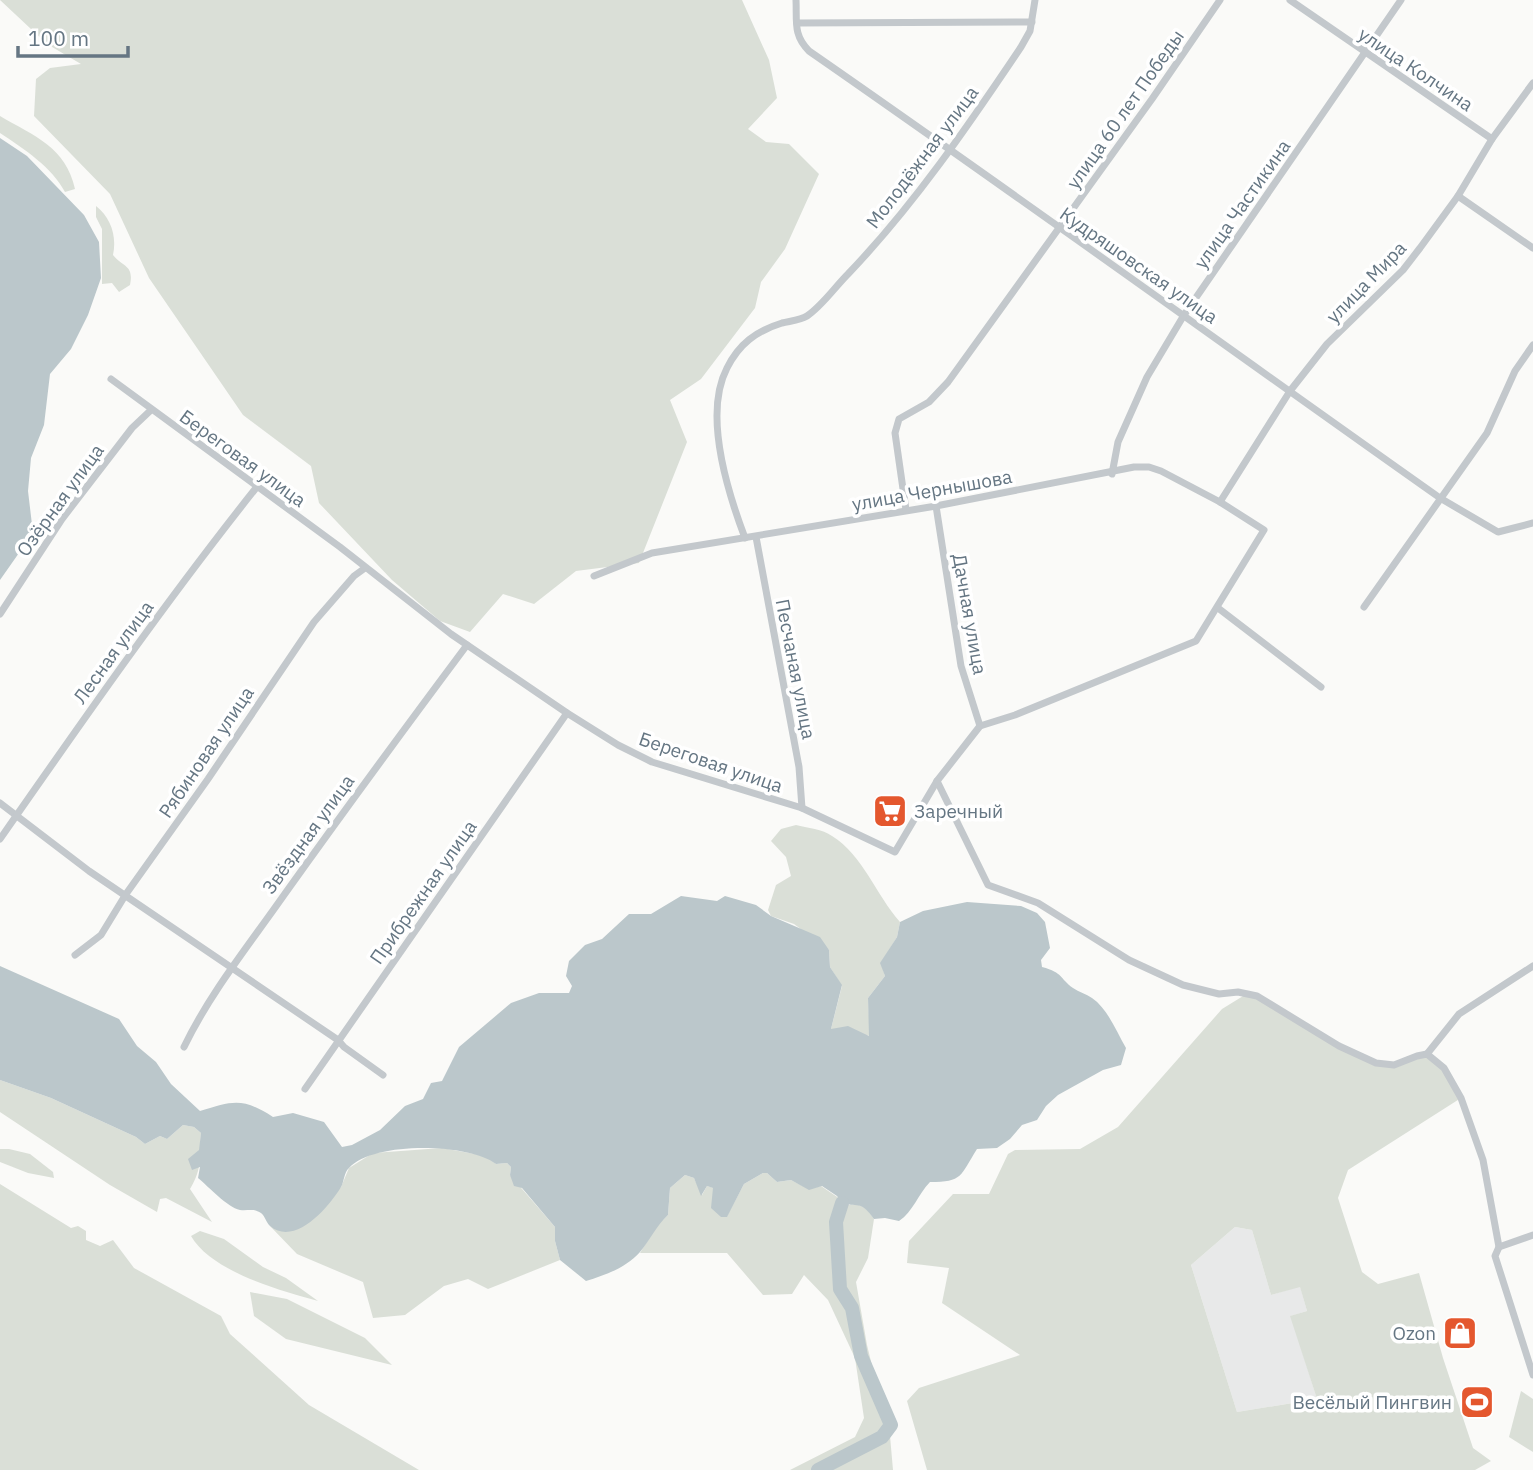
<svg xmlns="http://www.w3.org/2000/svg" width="1533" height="1470" font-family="'IBM Plex Sans',sans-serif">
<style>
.built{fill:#e8e9e9}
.green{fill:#dadfd7;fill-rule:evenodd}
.water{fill:#bbc7cb}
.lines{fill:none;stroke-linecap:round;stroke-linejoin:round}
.river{stroke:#bbc7cb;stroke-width:14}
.minor{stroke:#c3c8cc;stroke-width:7}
.labels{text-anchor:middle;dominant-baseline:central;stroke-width:7;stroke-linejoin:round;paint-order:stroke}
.street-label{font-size:19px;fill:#657683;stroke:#fff}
.poi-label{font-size:19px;fill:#657683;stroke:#fff;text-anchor:end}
</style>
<rect width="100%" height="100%" fill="#fafaf8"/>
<path class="built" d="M1235,1227L1252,1230L1271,1295L1300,1286L1307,1311L1291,1316L1317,1399L1237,1412L1191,1265Z"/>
<g class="green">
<path d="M0,0H742L769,60L777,98L748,129L766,142L789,144L819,174L785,249L761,282L755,308L701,379L670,400L687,442L639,563L576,571L534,604L503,594L470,632L440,621L392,580L319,503L311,466L243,415L149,278L110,194L34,116L36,79L50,68L81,64L47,44Z"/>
<path d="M0,116C34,136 66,147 75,189L65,192C52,167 24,149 0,133Z"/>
<path d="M96,206C111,218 117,236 113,255C124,268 134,265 130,285L119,292L112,283L102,284V229L96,217Z"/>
<path d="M796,825C807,828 823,829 832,836C863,855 876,895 900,922L897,937L881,963L885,976L868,998L870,1036L831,1029L842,986L830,967L829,950L794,924L771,916L768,910L776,885L791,876L786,857L771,841L781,829Z"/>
<path d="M1248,993L1376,1063L1394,1065L1427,1054L1444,1068L1461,1098L1348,1170L1338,1198L1362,1272L1378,1284L1419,1273L1443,1358L1473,1448L1491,1461L1475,1470H927L907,1401L919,1388L1020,1355L942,1303L949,1268L907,1263L909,1241L953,1194H989L1008,1154L1015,1150L1080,1149L1118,1127L1222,1009ZM1235,1227L1252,1230L1271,1295L1300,1287L1307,1311L1290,1316L1317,1399L1237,1412L1191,1265Z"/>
<path d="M0,1080L51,1098L136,1137L145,1144L160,1136L167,1139L183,1125L194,1127L201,1133C199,1157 203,1168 190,1189L212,1222L166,1198L160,1199L157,1212L110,1185L0,1112Z"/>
<path d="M442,1148L486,1156L496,1164L507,1163L511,1167L510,1175L555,1227V1241L560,1260L488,1289L468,1279L444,1286L405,1315L373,1318L363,1282L297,1254L270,1226L282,1231L341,1187L349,1168L373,1153Z"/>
<path d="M9,1149L30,1154L53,1172L54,1178L28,1173L0,1162V1149Z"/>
<path d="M763,1173H767L777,1182L791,1180L809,1189L821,1186L849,1205C863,1203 867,1209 874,1219L868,1258L856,1282L867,1345L876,1382L897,1424L890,1436L893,1470H790L855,1437L864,1418L855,1358L828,1300L804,1275L792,1294L763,1295L727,1253H640L657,1225L668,1215L670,1188L685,1175L694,1178L702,1195L707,1186L714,1188L721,1217L727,1216L744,1184Z"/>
<path d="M0,1184L71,1228L78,1226L86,1231V1240L100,1246L113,1240L134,1268L221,1316L230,1334L309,1405L419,1470H0Z"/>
<path d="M200,1231L224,1239L263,1267L286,1278L318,1301C279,1290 212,1272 191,1236Z"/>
<path d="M250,1292L287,1299L365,1338L392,1365L286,1339L254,1316Z"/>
<path d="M1521,1391L1533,1399V1452L1509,1437Z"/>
</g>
<g class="water">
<path d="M0,138L27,156L84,215L99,242L101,278L88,315L71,349L50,374L44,425L31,458L28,491L33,533L0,580Z"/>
<path d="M681,896L717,901L725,896L756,905L771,916L820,937L829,950L830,967L842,985L831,1029L848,1026L869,1036L868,998L885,976L880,963L897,937L900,922L923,911L967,902L1021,906L1037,913L1045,922L1050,948L1041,960L1042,967C1064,973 1059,978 1073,988C1079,992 1086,994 1092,998C1108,1009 1116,1031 1126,1048L1121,1065L1103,1070L1058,1095L1046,1106L1037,1120L1022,1125L1010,1139L997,1148L977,1149C960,1176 963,1182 930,1182C918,1194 913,1212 899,1221L885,1218L874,1219C860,1200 861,1208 842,1203L837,1196L822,1186L809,1190L791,1180L777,1182L767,1173H763L744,1184L727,1217H721L711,1208L713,1188L707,1186L701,1196L694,1178L685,1175L670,1188L668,1215C656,1226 650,1240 640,1252C626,1268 605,1275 586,1281L560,1260L555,1241V1227L522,1188L514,1186L510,1175L511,1167L507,1163L496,1164C469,1143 373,1141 349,1168C344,1172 344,1182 341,1187C329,1207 295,1247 270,1226C266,1222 265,1216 261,1213C254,1208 248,1211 240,1210C227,1207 209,1187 198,1178L200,1167L192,1170L188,1159L199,1150L201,1133L194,1127L183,1125L167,1139L160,1136L145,1144L136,1137L51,1098L0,1080V966L119,1019L137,1046L156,1062L171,1084L200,1111C233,1101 242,1097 273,1117L293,1113L324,1122L342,1147L352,1145L380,1130L405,1106L423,1099L431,1083L442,1081L459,1047L511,1003L539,993H569L572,986L566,976L569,961L585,945L602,939L629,914H651Z"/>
</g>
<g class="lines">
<path class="river" d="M818,1470L882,1437L891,1425L861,1356L852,1308L840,1289L836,1222L842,1203"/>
<g class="minor">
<path d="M796,0C797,22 793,35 809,51C1021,198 1229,349 1440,498L1498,532L1533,523"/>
<path d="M1290,0L1492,139"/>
<path d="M797,23L1032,22"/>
<path d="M1458,196L1533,248"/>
<path d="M111,379L340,547L451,634L567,713L618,745L652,762L802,808L895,852L937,781L980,726L1015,715L1196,641L1264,530L1220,502L1161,471L1149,467H1134L936,506L652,553L594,576"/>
<path d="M1112,474L1118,442L1147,377L1184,315L1401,0"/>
<path d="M1220,502L1290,391L1327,344L1403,270L1420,248L1458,196L1492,139L1533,83"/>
<path d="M936,506L961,666L980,726"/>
<path d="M906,510L895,433L899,419L929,402L948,382L1152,99L1220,0"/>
<path d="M756,537L799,767L802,808"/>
<path d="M745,538C728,493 703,414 727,368C739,344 756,331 782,323C790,321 801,320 807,316C822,306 835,287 848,274C914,205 968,126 1021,47L1030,31L1035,0"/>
<path d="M1364,607L1487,433L1515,371L1533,345"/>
<path d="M1218,608L1321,687"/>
<path d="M0,614L62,519L132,428L151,410"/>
<path d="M937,781L988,885L1038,903L1129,960L1183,985L1219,994L1238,992L1257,996L1339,1046L1376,1063L1394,1065L1417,1056L1427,1054L1444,1068L1461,1098L1483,1160L1499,1247L1495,1256L1533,1375"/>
<path d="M0,803L89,871L338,1040L344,1047L383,1075"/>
<path d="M0,839C83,720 166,601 256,488"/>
<path d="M75,955L101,935L126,894L208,779L314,622L354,576L365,568"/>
<path d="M184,1047C210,993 249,945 284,895C344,811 405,728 467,645"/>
<path d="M1427,1054L1459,1014L1533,966"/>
<path d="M305,1089L567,713"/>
<path d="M1499,1247L1533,1235"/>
</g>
</g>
<defs>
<g id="supermarket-square" transform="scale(1.75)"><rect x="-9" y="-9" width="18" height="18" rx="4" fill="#e4572e" stroke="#fff"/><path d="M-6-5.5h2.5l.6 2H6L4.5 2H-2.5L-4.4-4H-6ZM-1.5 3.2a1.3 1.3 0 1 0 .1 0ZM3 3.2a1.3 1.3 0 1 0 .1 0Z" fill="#fff"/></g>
<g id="shop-square" transform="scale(1.75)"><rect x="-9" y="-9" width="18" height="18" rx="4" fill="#e4572e" stroke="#fff"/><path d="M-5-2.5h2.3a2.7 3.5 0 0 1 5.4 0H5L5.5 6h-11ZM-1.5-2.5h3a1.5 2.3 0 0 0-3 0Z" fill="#fff"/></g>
<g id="stadium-square" transform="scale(1.75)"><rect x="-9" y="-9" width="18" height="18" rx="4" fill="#e4572e" stroke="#fff"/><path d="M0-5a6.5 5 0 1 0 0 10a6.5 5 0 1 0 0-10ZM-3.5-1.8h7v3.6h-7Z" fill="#fff"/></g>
</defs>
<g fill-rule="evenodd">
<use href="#supermarket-square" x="890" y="811"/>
<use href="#shop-square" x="1460" y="1333"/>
<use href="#stadium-square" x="1477" y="1402"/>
</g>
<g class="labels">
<g class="street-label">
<text transform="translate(1416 69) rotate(34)">улица Колчина</text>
<text transform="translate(1125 109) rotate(-55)">улица 60 лет Победы</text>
<text transform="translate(922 157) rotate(-53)">Молодёжная улица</text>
<text transform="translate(1242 204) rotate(-55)">улица Частикина</text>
<text transform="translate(1139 265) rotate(35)">Кудряшовская улица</text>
<text transform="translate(1366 282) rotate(-46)">улица Мира</text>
<text transform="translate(243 458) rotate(36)">Береговая улица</text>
<text transform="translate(932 490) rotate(-10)">улица Чернышова</text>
<text transform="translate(60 500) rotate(-54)">Озёрная улица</text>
<text transform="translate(970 614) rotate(80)">Дачная улица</text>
<text transform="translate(113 652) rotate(-54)">Лесная улица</text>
<text transform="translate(796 669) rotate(79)">Песчаная улица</text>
<text transform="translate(206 752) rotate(-56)">Рябиновая улица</text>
<text transform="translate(711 762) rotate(19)">Береговая улица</text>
<text transform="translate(308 834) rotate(-54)">Звёздная улица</text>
<text transform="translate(423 892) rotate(-55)">Прибрежная улица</text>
</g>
<g class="poi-label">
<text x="914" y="811" text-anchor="start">Заречный</text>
<text x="1436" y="1333">Ozon</text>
<text x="1452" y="1402">Весёлый Пингвин</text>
</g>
</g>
<path d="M18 46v10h110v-10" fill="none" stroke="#657683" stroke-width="3.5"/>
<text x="28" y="46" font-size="21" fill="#657683" stroke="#ffffff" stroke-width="5" paint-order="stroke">100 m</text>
</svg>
